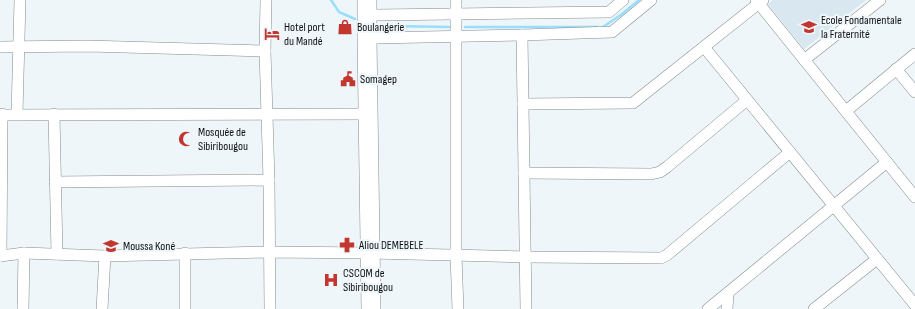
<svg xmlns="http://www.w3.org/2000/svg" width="915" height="309" font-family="'Sofia Sans Condensed',sans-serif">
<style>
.built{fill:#d9e8f0}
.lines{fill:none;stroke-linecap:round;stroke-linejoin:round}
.stream{stroke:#9adeff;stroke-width:2.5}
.street-casing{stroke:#848b8f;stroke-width:12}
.highway-casing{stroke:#848b8f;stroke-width:20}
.street{stroke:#fff;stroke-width:11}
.highway{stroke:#fff;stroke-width:19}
.labels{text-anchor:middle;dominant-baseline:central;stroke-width:4;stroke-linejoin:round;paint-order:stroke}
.poi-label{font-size:12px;fill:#0d1011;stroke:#eef6fa;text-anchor:start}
</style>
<rect width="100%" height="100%" fill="#eef6fa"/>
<path class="built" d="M773,0H866L804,49L768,4Z"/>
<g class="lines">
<g class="stream">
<path d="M331,0L339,12L355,19"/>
<path d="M389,26L452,27"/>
<path d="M465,27H597"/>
<path d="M602,27H603L622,14L639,0"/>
</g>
<g class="street-casing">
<g id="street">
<path d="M266,0L265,51L269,180L270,309"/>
<path d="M456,0V256L458,309"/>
<path d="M756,0L915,197"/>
<path d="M376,15L609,12L623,0"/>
<path d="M522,35L526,309"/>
<path d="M376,38L522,35L612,32L651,0"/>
<path d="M0,47L88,46L265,51"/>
<path d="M704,47L915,305"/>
<path d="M804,60L880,0"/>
<path d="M896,69L915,92"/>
<path d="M523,104L633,103L763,0"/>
<path d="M846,111L915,54"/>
<path d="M17,114L20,0"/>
<path d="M54,114L57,254"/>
<path d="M0,115L368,114"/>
<path d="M524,173L651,174L660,172L667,167L747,100"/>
<path d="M55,182L269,180"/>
<path d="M0,256L24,253L105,256L269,252L371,253L526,257L661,258L667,255L790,152"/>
<path d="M1,256L2,114"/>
<path d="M23,309L24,253"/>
<path d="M102,309L105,256"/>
<path d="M185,309V253"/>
<path d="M708,309L887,162"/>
<path d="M727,309L728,294"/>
<path d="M814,309L877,259"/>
</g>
</g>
<g class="highway-casing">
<path id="highway" d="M367,0V39L371,309"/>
</g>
<use href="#street" class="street"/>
<use href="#highway" class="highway"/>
</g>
<defs>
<g id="shop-bare" transform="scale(1.2)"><path d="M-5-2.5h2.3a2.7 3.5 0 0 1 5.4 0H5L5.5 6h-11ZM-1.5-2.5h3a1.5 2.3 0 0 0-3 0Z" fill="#c3352f" stroke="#eef6fa" stroke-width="2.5" paint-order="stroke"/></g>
<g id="school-bare" transform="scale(1.2)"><path d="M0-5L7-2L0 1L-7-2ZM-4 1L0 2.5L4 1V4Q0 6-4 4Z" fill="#c3352f" stroke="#eef6fa" stroke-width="2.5" paint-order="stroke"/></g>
<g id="hotel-bare" transform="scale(1.2)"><path d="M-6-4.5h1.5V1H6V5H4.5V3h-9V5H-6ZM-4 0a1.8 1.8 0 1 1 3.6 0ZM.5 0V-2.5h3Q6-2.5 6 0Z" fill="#c3352f" stroke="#eef6fa" stroke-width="2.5" paint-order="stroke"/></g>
<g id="civic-bare" transform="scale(1.2)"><path d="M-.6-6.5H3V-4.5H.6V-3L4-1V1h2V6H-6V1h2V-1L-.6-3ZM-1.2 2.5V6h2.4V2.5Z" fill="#c3352f" stroke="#eef6fa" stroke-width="2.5" paint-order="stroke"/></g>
<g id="mosque-bare" transform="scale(1.2)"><path d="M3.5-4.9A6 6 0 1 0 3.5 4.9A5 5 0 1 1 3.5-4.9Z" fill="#c3352f" stroke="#eef6fa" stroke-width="2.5" paint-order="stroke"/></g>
<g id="pharmacy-bare" transform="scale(1.2)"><path d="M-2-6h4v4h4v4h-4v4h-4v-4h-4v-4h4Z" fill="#c3352f" stroke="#eef6fa" stroke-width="2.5" paint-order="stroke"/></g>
<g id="hospital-bare" transform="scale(1.2)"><path d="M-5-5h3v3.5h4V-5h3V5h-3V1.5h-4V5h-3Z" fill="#c3352f" stroke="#eef6fa" stroke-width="2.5" paint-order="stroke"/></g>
</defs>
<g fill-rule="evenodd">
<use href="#shop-bare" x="345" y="27"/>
<use href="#school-bare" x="809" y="27"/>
<use href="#hotel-bare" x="272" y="34"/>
<use href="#civic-bare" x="348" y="79"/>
<use href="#mosque-bare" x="186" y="139"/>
<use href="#pharmacy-bare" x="347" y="245"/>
<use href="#school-bare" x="111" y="246"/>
<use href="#hospital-bare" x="331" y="280"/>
</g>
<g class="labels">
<g class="poi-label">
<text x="821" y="20">Ecole Fondamentale<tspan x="821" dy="14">la Fraternité</tspan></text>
<text x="284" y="27">Hotel port<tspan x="284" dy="14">du Mandé</tspan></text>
<text x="357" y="27">Boulangerie</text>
<text x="360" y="79">Somagep</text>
<text x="198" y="132">Mosquée de<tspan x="198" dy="14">Sibiribougou</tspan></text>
<text x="359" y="245">Aliou DEMEBELE</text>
<text x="123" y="246">Moussa Koné</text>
<text x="343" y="273">CSCOM de<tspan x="343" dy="14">Sibiribougou</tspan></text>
</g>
</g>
</svg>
